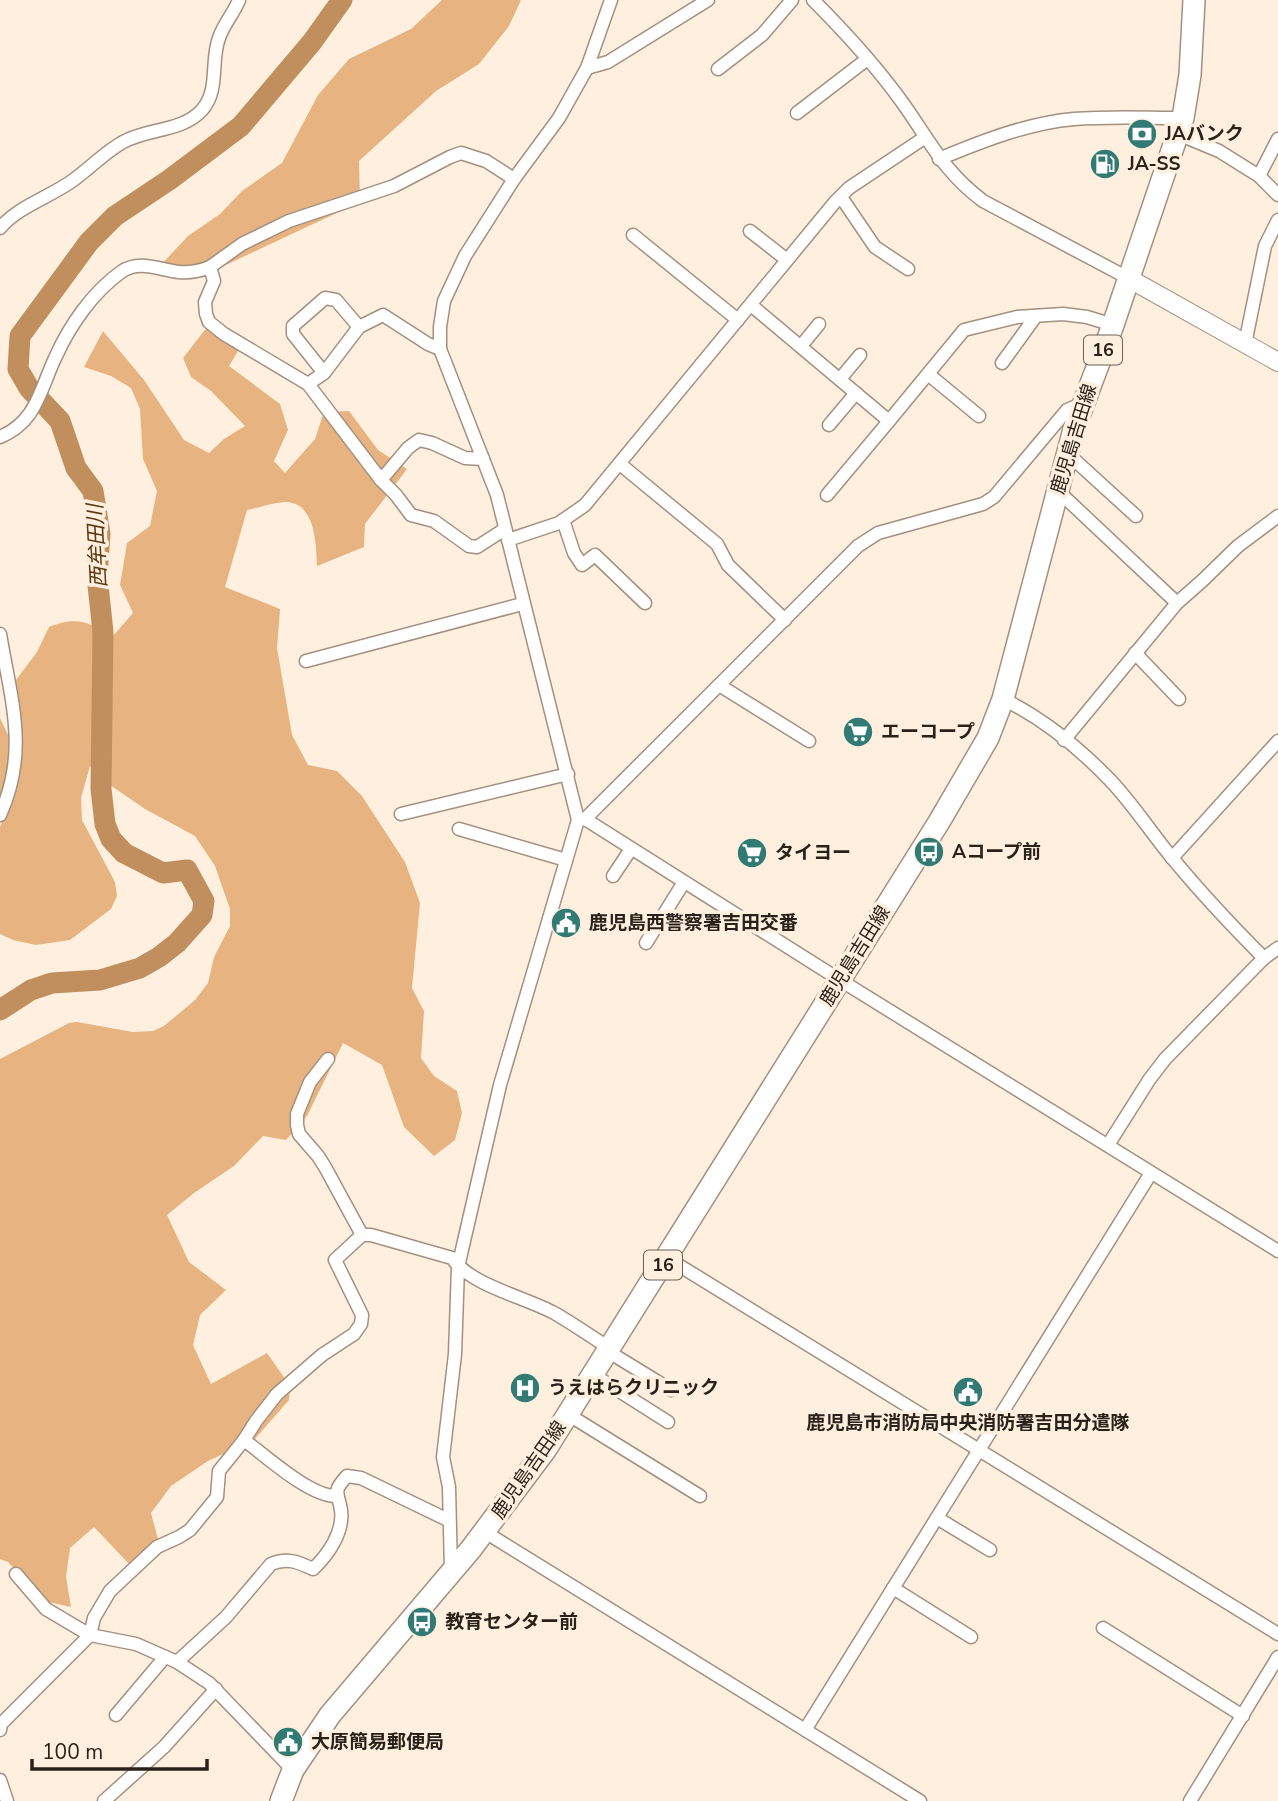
<svg xmlns="http://www.w3.org/2000/svg" width="1278" height="1801" font-family="'Nunito Sans','Noto Sans JP',sans-serif">
<style>
.forest{fill:#e7b380}
.lines{fill:none;stroke-linecap:round;stroke-linejoin:round}
.river{stroke:#c18f5d;stroke-width:21}
.street-casing{stroke:#a3907f;stroke-width:15}
.secondary-casing{stroke:#a3907f;stroke-width:20}
.primary-casing{stroke:#a3907f;stroke-width:24}
.street{stroke:#fff;stroke-width:12}
.secondary{stroke:#fff;stroke-width:18}
.primary{stroke:#fff;stroke-width:21}
.labels{text-anchor:middle;dominant-baseline:central;stroke-width:7;stroke-linejoin:round;paint-order:stroke}
.shield{fill:#ffefdf;stroke:#696056;stroke-width:2}
.shield-label{font-size:18px;font-weight:bold;fill:#29221b}
.poi-label{font-size:19px;font-weight:bold;fill:#29221b;stroke:#ffefdf;text-anchor:start}
.street-label{font-size:19px;fill:#29221b;stroke:#ffefdf}
.water-label{font-size:21px;font-style:italic;fill:#5c3912;stroke:#ffefdf}
</style>
<rect width="100%" height="100%" fill="#ffefdf"/>
<g class="forest">
<path d="M442,0H521L509,26L479,64L436,91L359,161L360,202L213,271L159,267L188,236L220,214L242,191L282,163L318,95L349,59L411,29Z"/>
<path d="M211,322L238,351L229,366L280,404L288,430L274,461L285,473L315,439L324,412L349,411L378,450L407,469L365,524L364,547L317,566C316,545 316,503 286,502C274,502 259,508 247,510L225,587L280,609L277,648L292,735L308,765L337,771L362,796L405,862L420,903L412,988L424,1011L421,1058L434,1076L457,1091L462,1113L455,1140L434,1156L404,1127L382,1065L343,1043L307,1116L286,1140L263,1136L234,1166L194,1193L167,1215L189,1262L226,1290L200,1315L193,1345L211,1384L267,1353L290,1386L289,1400L254,1440L208,1461L171,1486L151,1513L159,1543L130,1565L94,1527L70,1548L66,1577L71,1607L44,1601L8,1562L0,1559V1059L69,1023L77,1022L133,1032L153,1031L164,1026L195,1000L208,983L214,957L230,926V909L215,866L195,836L145,809L110,785L90,766L81,798L82,820L115,882L117,896L111,909L70,940L36,945L13,940L0,934V827L19,780L22,736L13,684L37,652L49,627C77,616 88,622 113,636L133,613L120,585L127,543L150,526L157,491L143,459L140,409L131,388L111,376L84,367L103,331L144,380L184,440L209,453L224,439L245,426L211,391L191,377L183,358Z"/>
<path d="M0,718L10,739L9,771L0,802Z"/>
</g>
<g class="lines">
<path class="river" d="M0,1010L31,990L52,983L100,980L140,968L159,957L177,943L202,915L204,901L187,870L163,873L124,853L111,839L105,824L101,789L103,632L97,576L100,534L93,491L76,468L60,421L29,388L18,369L20,336L89,242L115,216L169,180L241,126L312,42L342,0"/>
<g class="street-casing">
<g id="street">
<path d="M813,0C844,31 876,66 902,102C930,141 943,171 983,201L1128,278"/>
<path d="M587,68L608,62L708,0"/>
<path d="M718,69L762,35L792,0"/>
<path d="M797,113L866,60"/>
<path d="M1178,134L1219,151L1259,176L1278,139"/>
<path d="M939,159C982,141 1028,123 1074,119C1110,116 1147,118 1183,118"/>
<path d="M1259,176L1278,195"/>
<path d="M841,197L875,247L908,269"/>
<path d="M0,228C19,206 48,198 72,181C89,169 105,152 123,142C148,128 182,132 202,110C220,89 210,62 219,38C223,25 234,13 239,0"/>
<path d="M750,231L787,260"/>
<path d="M633,235L738,320"/>
<path d="M210,267L242,244L289,221L394,186L450,157L461,153L486,161L514,179"/>
<path d="M751,305L889,421L964,330L1017,317L1063,314L1087,317L1113,325"/>
<path d="M1245,344L1265,246L1278,220"/>
<path d="M801,346L819,324"/>
<path d="M1002,363L1036,316"/>
<path d="M324,373L293,334V326L325,298L336,300L359,327"/>
<path d="M928,374L979,416"/>
<path d="M840,379L860,355"/>
<path d="M308,384L324,373L359,327L383,315L428,344L440,349"/>
<path d="M829,425L856,393"/>
<path d="M0,437C37,422 40,389 56,356C70,325 93,292 121,272C139,259 160,270 179,272C190,273 200,271 210,267L214,281L205,302L206,314L209,322L224,334L308,384L381,480L408,448L419,440L432,443L465,458L483,459"/>
<path d="M1068,454L1136,516"/>
<path d="M620,464L717,544L728,565L785,620"/>
<path d="M381,480L396,495L411,515L434,521L469,546L477,547L505,529"/>
<path d="M1057,490L1177,603"/>
<path d="M827,495L889,421"/>
<path d="M563,520L574,553L582,565L595,555L645,603"/>
<path d="M508,540L559,523L585,505L835,202L849,188L924,138"/>
<path d="M0,634C11,700 29,751 0,815"/>
<path d="M1135,653L1179,699"/>
<path d="M306,661L522,604"/>
<path d="M719,685L809,741"/>
<path d="M1003,699C1042,718 1080,749 1110,780C1133,804 1152,834 1173,859C1202,894 1232,926 1264,958"/>
<path d="M1064,740L1177,603L1202,581L1238,546L1278,516"/>
<path d="M401,814L568,774"/>
<path d="M585,819L840,980L1278,1251"/>
<path d="M578,820L585,819L858,546L878,533L983,504L994,497L1067,410L1083,403"/>
<path d="M459,829L566,860"/>
<path d="M1172,858L1278,741"/>
<path d="M613,876L631,849"/>
<path d="M646,943L684,882"/>
<path d="M328,1059L310,1082L297,1114V1125L299,1134L318,1156L325,1167L362,1235"/>
<path d="M1108,1145L1149,1080L1165,1059L1264,958L1278,948"/>
<path d="M667,1258L1278,1634"/>
<path d="M609,1352L671,1390"/>
<path d="M594,1375L668,1422"/>
<path d="M569,1415L700,1496"/>
<path d="M244,1440C266,1456 309,1496 336,1496"/>
<path d="M937,1518L990,1550"/>
<path d="M485,1532L920,1801"/>
<path d="M451,1572L449,1487L443,1457L455,1354L458,1267L500,1085L578,820L497,495L440,349V327L444,301L465,256L514,179L559,118L587,68L611,0"/>
<path d="M16,1574L46,1609L90,1635L136,1644L177,1662L209,1683L293,1770"/>
<path d="M893,1588L971,1637"/>
<path d="M1103,1628L1243,1716"/>
<path d="M177,1662L226,1617L271,1564C287,1557 298,1562 313,1569C328,1555 344,1532 341,1510C338,1492 332,1492 347,1476L361,1478L448,1520"/>
<path d="M116,1715L165,1657"/>
<path d="M0,1730L1,1724L90,1635L94,1618L110,1591L157,1547L179,1537L190,1530L217,1497L219,1471L244,1440L256,1421L277,1394L322,1355L354,1334L361,1324L362,1315L335,1260L362,1235H371L452,1258C471,1286 526,1297 556,1314C575,1325 593,1338 611,1349"/>
<path d="M805,1730L1151,1173"/>
<path d="M0,1780L7,1801"/>
<path d="M104,1801L164,1747L216,1689"/>
<path d="M1190,1801L1278,1657"/>
</g>
</g>
<g class="secondary-casing">
<path id="secondary" d="M1128,278L1278,362"/>
</g>
<g class="primary-casing">
<path id="primary" d="M281,1801L293,1770L330,1715L471,1549L546,1449L939,822L988,738L1003,699L1074,429L1113,325L1183,118L1190,75L1194,0"/>
</g>
<use href="#street" class="street"/>
<use href="#secondary" class="secondary"/>
<use href="#primary" class="primary"/>
</g>
<defs>
<g id="bank-disc" transform="scale(1.575)"><circle r="9.5" fill="#327a74" stroke="#ffefdf"/><path d="M-6-4H6V4H-6ZM0-2.3a2.3 2.3 0 1 0 0 4.6a2.3 2.3 0 1 0 0-4.6Z" fill="#fff"/></g>
<g id="fuel-disc" transform="scale(1.575)"><circle r="9.5" fill="#327a74" stroke="#ffefdf"/><path d="M-5.5-6h7V0h2V4h1.3V-2.5L3-4.5l.8-.8L6-3V5H2.5V1h-1V6h-7ZM-4.2-4.7v3.2H.2V-4.7Z" fill="#fff"/></g>
<g id="supermarket-disc" transform="scale(1.575)"><circle r="9.5" fill="#327a74" stroke="#ffefdf"/><path d="M-6-5.5h2.5l.6 2H6L4.5 2H-2.5L-4.4-4H-6ZM-1.5 3.2a1.3 1.3 0 1 0 .1 0ZM3 3.2a1.3 1.3 0 1 0 .1 0Z" fill="#fff"/></g>
<g id="bus-disc" transform="scale(1.575)"><circle r="9.5" fill="#327a74" stroke="#ffefdf"/><path d="M-5-6H5V4H4V6H2V4H-2V6H-4V4H-5ZM-3.5-4V0h7V-4ZM-3.5 1.2v1.5H-2V1.2ZM2 1.2v1.5H3.5V1.2Z" fill="#fff"/></g>
<g id="civic-disc" transform="scale(1.575)"><circle r="9.5" fill="#327a74" stroke="#ffefdf"/><path d="M-.6-6.5H3V-4.5H.6V-3L4-1V1h2V6H-6V1h2V-1L-.6-3ZM-1.2 2.5V6h2.4V2.5Z" fill="#fff"/></g>
<g id="hospital-disc" transform="scale(1.575)"><circle r="9.5" fill="#327a74" stroke="#ffefdf"/><path d="M-5-5h3v3.5h4V-5h3V5h-3V1.5h-4V5h-3Z" fill="#fff"/></g>
</defs>
<g fill-rule="evenodd">
<use href="#bank-disc" x="1142" y="134"/>
<use href="#fuel-disc" x="1105" y="164"/>
<use href="#supermarket-disc" x="858" y="732"/>
<use href="#bus-disc" x="929" y="852"/>
<use href="#supermarket-disc" x="752" y="853"/>
<use href="#civic-disc" x="566" y="923"/>
<use href="#hospital-disc" x="525" y="1388"/>
<use href="#civic-disc" x="968" y="1392"/>
<use href="#bus-disc" x="422" y="1622"/>
<use href="#civic-disc" x="288" y="1742"/>
</g>
<g class="labels">
<g class="shield">
<rect x="1084" y="335.5" width="38" height="29" rx="5"/>
<rect x="644" y="1250.5" width="38" height="29" rx="5"/>
</g>
<g class="shield-label">
<text x="1103" y="350">16</text>
<text x="663" y="1265">16</text>
</g>
<g class="poi-label">
<text x="1165" y="134">JAバンク</text>
<text x="1128" y="164">JA-SS</text>
<text x="881" y="732">エーコープ</text>
<text x="952" y="852">Aコープ前</text>
<text x="775" y="853">タイヨー</text>
<text x="589" y="923">鹿児島西警察署吉田交番</text>
<text x="548" y="1388">うえはらクリニック</text>
<text x="968" y="1423" text-anchor="middle">鹿児島市消防局中央消防署吉田分遣隊</text>
<text x="445" y="1622">教育センター前</text>
<text x="311" y="1742">大原簡易郵便局</text>
</g>
<g class="street-label">
<text transform="translate(1074 439) rotate(-73)">鹿児島吉田線</text>
<text transform="translate(855 956) rotate(-58)">鹿児島吉田線</text>
<text transform="translate(529 1470) rotate(-55)">鹿児島吉田線</text>
</g>
<g class="water-label">
<text transform="translate(97 546) rotate(-93)">西牟田川</text>
</g>
</g>
<path d="M32 1759v10h175v-10" fill="none" stroke="#29221b" stroke-width="3.5"/>
<text x="42" y="1759" font-size="21" fill="#29221b" stroke="#ffefdf" stroke-width="5" paint-order="stroke">100 m</text>
</svg>
